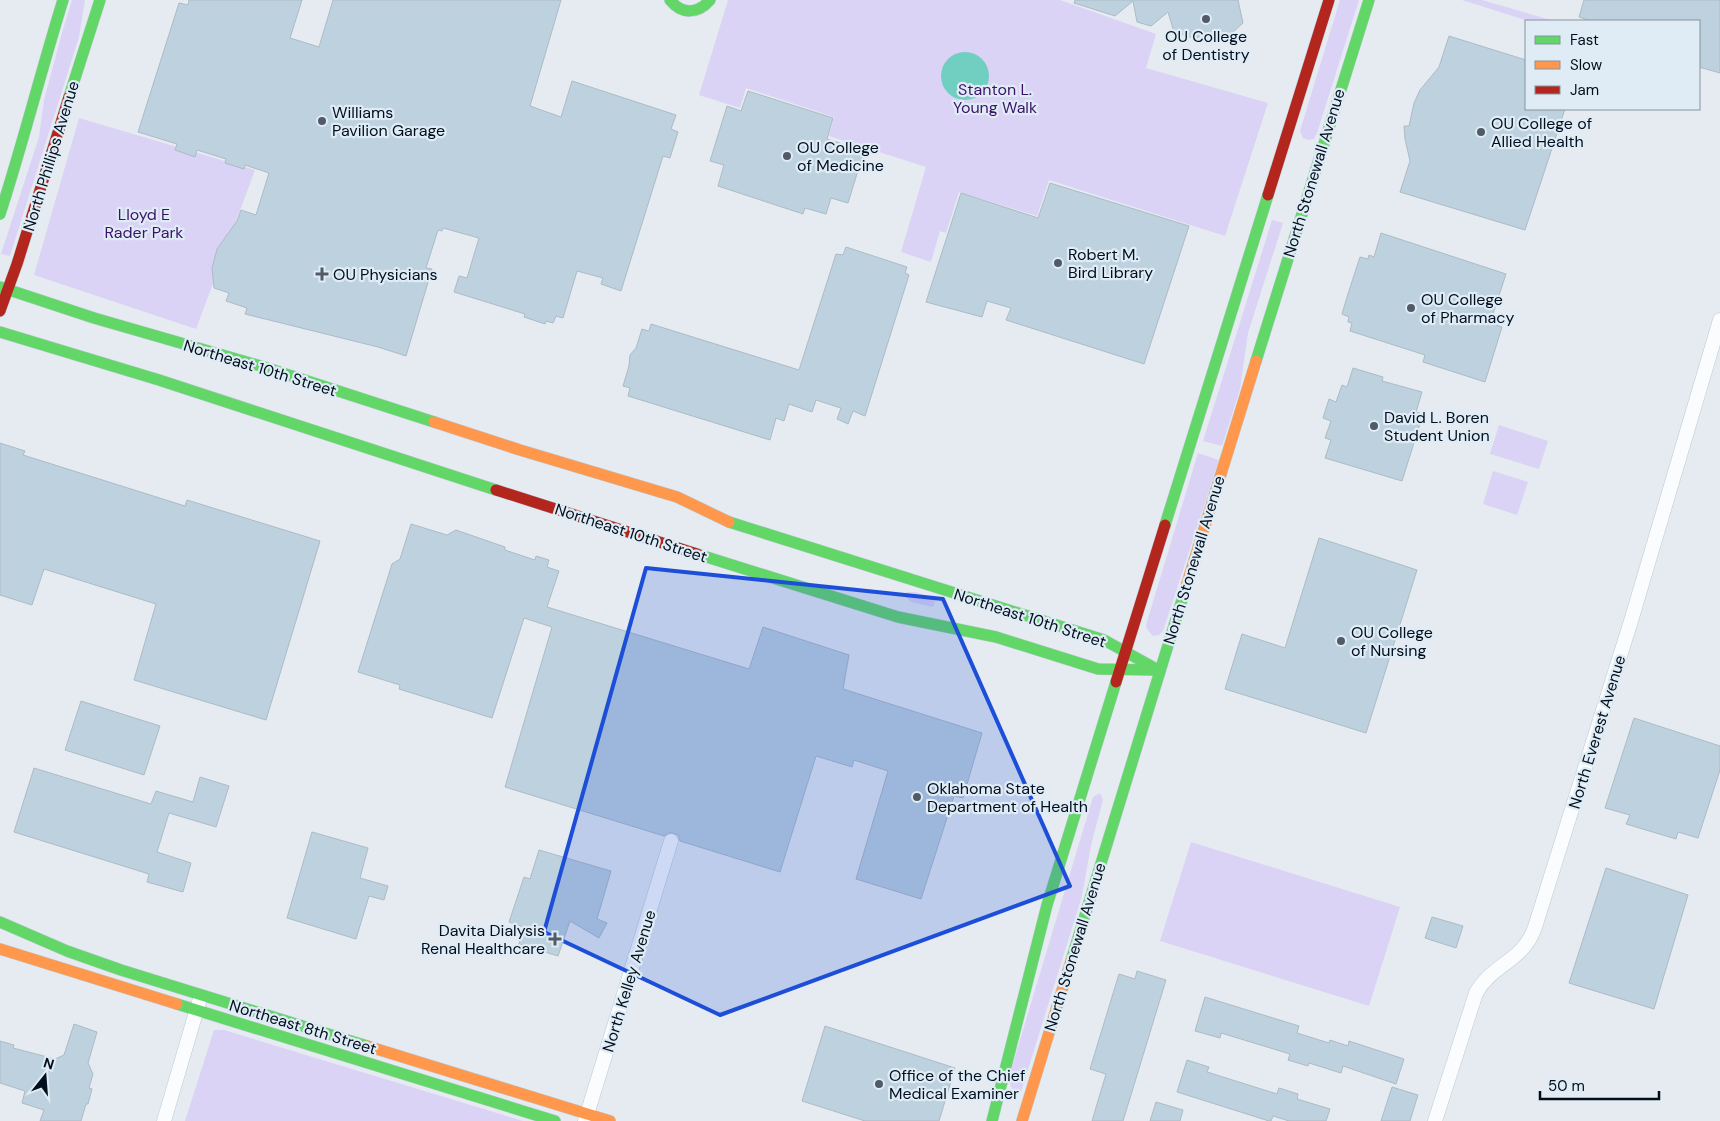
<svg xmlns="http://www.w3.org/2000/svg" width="1720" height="1121" font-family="'DM Sans',sans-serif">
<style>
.green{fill:#dad3f5}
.water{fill:#70cfc1}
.building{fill:#bdd1de;stroke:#acbbc6}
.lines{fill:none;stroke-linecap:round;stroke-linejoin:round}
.street-casing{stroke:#bbcbd5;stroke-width:15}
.fast-casing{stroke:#bbcbd5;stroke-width:12}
.slow-casing{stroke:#bbcbd5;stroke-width:12}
.jam-casing{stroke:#bbcbd5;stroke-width:12}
.street{stroke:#fbfcfd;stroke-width:14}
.fast{stroke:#63d668;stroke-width:11}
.slow{stroke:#ff974d;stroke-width:11}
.jam{stroke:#b3261e;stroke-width:11}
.marked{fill:#1d4ed8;fill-opacity:0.2;stroke:#1d4ed8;stroke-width:4;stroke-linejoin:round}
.poi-dot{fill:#505b67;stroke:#e0ecf5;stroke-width:2}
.labels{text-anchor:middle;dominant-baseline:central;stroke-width:4.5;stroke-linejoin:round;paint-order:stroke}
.poi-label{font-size:16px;fill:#000e1d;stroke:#e0ecf5;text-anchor:start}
.park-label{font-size:16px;fill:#3c116a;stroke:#e0ecf5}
.street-label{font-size:16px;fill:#000e1d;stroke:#e0ecf5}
</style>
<rect width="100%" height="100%" fill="#e5ebf0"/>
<g class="green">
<path d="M72,0H85L79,37L10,256L1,254L39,137L44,100L62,33Z"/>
<path d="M728,0H1060L1156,34L1146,68L1268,103L1225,236L1049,180L1037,216L959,192L946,233L940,231L931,262L901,252L926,167L829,136L834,117L746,88L740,108L699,95Z"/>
<path d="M1340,0H1359L1317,133L1314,139L1308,140L1303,138L1300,131Z"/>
<path d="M1462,0H1482L1554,21H1528Z"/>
<path d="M79,118L255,170L196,329L34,275Z"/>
<path d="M1272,220L1283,223L1248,333L1240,389L1222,446L1203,441Z"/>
<path d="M1499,425L1548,441L1539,469L1490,454Z"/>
<path d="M1198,453L1219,460L1163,631L1159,635L1153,636L1147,629L1146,625Z"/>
<path d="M1493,471L1528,482L1517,515L1483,504Z"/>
<path d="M906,592H916L936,599L933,607L911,602L905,596Z"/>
<path d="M1100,793L1103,800L1091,845L1082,896L1021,1092L1013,1090L1008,1080L1093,797Z"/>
<path d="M1191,842L1400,907L1369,1006L1160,941Z"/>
<path d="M214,1030H224L523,1121H185Z"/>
</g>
<circle class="water" cx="965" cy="76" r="24"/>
<g class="building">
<path d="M189,0H302L290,38L319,47L333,0H561L530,106L561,117L572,81L676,115L671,129L678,132L670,158L663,156L621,291L601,284L603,278L577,271L563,318L556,316L553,323L546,321L545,324L524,317L525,314L454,292L459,276L467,278L479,238L443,228L442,231L438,230L426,268L432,269L406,356L378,347L245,314L247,308L226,301L229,293L214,288L212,268L217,249L237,221L241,210L256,215L269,173L245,165L244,169L225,163L226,159L197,150L195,157L175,150L177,144L138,132L179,3L188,5Z"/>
<path d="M1075,0H1238L1243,23L1223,41L1201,35L1196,39L1174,32L1168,12L1151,26L1137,22L1133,1L1115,16L1074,3Z"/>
<path d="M1584,0H1720V73L1699,67V21H1591L1579,17Z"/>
<path d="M1449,36L1526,60V109H1565L1525,230L1400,192L1410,161L1405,139L1404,126H1409L1414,103L1420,90L1439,67Z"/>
<path d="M748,91L833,118L827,139L864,151L848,203L831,198L826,214L805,208L803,214L718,186L724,165L710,161L727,106L741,111Z"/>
<path d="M1050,183L1189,226L1144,364L1006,320L1011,308L987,301L982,317L926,302L961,193L1038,218Z"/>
<path d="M1381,233L1506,274L1490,323L1502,327L1485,382L1423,362L1425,355L1350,331L1352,323L1348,322L1349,317L1342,314L1347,297L1360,257L1368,259L1369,255L1374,257Z"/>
<path d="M846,247L907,267L905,273L909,275L865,416L853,411L848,424L837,419L841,408L816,400L812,412L789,404L784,421L776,418L770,440L628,396L630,388L623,386L629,366L630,355L636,348L642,329L649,331L651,324L799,370L836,254L843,255Z"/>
<path d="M1353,368L1383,377L1382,381L1422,392L1416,412L1423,414L1402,481L1325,458L1331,440L1325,438L1331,421L1323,418L1329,399L1336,402L1342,385L1347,387Z"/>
<path d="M0,443L25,451L23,455L185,506L187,500L320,541L266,720L134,680L156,604L44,569L32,605L0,595Z"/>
<path d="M411,524L447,535L456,530L505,547V550L535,560L536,556L549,560L547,567L559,571L547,607L749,669L763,627L849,655L843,689L982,733L963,798L954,796L921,899L856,879L888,771L854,760L852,767L816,756L780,872L680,841L678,835L673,833H669L664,836L505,787L552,627L524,618L492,718L399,689L400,685L358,672L392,564L400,559Z"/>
<path d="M1319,538L1417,570L1366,733L1225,689L1242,634L1285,648Z"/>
<path d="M81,701L160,726L144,775L65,750Z"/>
<path d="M1634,718L1720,746V770L1698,838L1678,832L1676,839L1626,824L1630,815L1605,808Z"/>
<path d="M34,768L151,804L156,791L193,802L200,777L229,786L216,827L169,813L157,852L191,863L183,892L147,882L149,874L14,832Z"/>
<path d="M312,832L368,848L360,878L388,886L384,900L369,896L356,939L287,918Z"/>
<path d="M539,850L611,871L597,919L607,923L599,938L570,921L558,956L519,944L523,927L509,922L524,877L530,879Z"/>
<path d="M1606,868L1688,895L1654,1009L1569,983Z"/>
<path d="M1432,917L1463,926L1456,948L1425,938Z"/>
<path d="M1137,971L1166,980L1123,1121H1092L1106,1074L1090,1069L1119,974L1135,979Z"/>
<path d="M1205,997L1299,1026L1297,1033L1329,1043L1330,1040L1348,1046L1349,1041L1404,1059L1396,1084L1343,1066L1341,1073L1309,1063L1308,1066L1288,1060L1290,1054L1221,1033L1220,1038L1195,1031Z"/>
<path d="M74,1024L97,1032L88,1063L93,1074L89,1088L92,1089L88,1104H86L81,1121H40L44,1110L22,1103L25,1091L0,1083V1041L14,1045L13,1048L55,1059L64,1055Z"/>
<path d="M825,1026L955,1068L939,1121H865L802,1101Z"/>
<path d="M1187,1060L1209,1067L1207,1072L1277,1094L1279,1088L1298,1094L1297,1099L1330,1109L1326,1121H1289L1273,1116L1271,1121H1269L1177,1092Z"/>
<path d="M1392,1087L1418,1095L1410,1121H1381Z"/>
<path d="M1156,1102L1183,1110L1180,1121H1150Z"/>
</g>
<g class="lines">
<g class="street-casing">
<g id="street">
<path d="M164,1121L199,1002"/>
<path d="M585,1121L671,841"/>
<path d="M1435,1121L1476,993C1493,963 1523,962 1535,927L1631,621L1720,320"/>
</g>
</g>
<g class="fast-casing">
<g id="fast">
<path d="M670,0C682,15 698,14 710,0"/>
<path d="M69,97L100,0"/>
<path d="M0,214C23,143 41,71 63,0"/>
<path d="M0,287L94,318L264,367L434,422"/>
<path d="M0,332L159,380L496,490"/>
<path d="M1256,361L1369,0"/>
<path d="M729,522L1104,640L1160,671"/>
<path d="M1165,525L1268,195"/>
<path d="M697,554L898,617L996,637L1098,669L1154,670"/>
<path d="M0,922L67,951L121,970L367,1046"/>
<path d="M1071,961L1185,590"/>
<path d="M177,1004L555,1121"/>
<path d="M992,1121L1047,905L1116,682"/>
</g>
</g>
<g class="slow-casing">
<g id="slow">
<path d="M434,422L520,450L677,497L729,522"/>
<path d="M1185,590L1256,361"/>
<path d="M0,949L177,1004"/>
<path d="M367,1046L610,1121"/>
<path d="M1022,1121L1071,961"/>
</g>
</g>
<g class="jam-casing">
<g id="jam">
<path d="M1268,195L1329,0"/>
<path d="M0,311L17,264L69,97"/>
<path d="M496,490L697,554"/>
<path d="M1116,682L1165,525"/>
</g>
</g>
<use href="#street" class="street"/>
<use href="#fast" class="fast"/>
<use href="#slow" class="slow"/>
<use href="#jam" class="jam"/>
</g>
<path class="marked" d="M646,568L943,599L1070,886L720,1015L544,932Z"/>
<g class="poi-dot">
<circle cx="1206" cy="19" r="5"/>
<circle cx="322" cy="121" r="5"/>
<circle cx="1481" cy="132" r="5"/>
<circle cx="787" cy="156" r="5"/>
<circle cx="1058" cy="263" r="5"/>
<path d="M319.5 266.5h5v5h5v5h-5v5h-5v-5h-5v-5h5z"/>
<circle cx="1411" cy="308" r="5"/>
<circle cx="1374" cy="426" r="5"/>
<circle cx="1341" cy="641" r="5"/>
<circle cx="917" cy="797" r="5"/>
<path d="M552.5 931.5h5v5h5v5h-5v5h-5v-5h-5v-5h5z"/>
<circle cx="879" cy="1084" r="5"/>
</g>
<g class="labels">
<g class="poi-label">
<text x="1206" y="36" text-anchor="middle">OU College<tspan x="1206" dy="18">of Dentistry</tspan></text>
<text x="332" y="112">Williams<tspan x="332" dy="18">Pavilion Garage</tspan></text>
<text x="1491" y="123">OU College of<tspan x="1491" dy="18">Allied Health</tspan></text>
<text x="797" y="147">OU College<tspan x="797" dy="18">of Medicine</tspan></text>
<text x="1068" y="254">Robert M.<tspan x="1068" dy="18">Bird Library</tspan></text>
<text x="333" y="274">OU Physicians</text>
<text x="1421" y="299">OU College<tspan x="1421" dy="18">of Pharmacy</tspan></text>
<text x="1384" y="417">David L. Boren<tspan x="1384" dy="18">Student Union</tspan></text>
<text x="1351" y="632">OU College<tspan x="1351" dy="18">of Nursing</tspan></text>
<text x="927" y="788">Oklahoma State<tspan x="927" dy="18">Department of Health</tspan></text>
<text x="545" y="930" text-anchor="end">Davita Dialysis<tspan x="545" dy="18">Renal Healthcare</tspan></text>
<text x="889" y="1075">Office of the Chief<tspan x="889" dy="18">Medical Examiner</tspan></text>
</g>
<g class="park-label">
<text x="995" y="89">Stanton L.<tspan x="995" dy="18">Young Walk</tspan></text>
<text x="144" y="214">Lloyd E<tspan x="144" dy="18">Rader Park</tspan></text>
</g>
<g class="street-label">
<text transform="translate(51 156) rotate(-73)">North Phillips Avenue</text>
<text transform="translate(1314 173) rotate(-73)">North Stonewall Avenue</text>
<text transform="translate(260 368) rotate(17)">Northeast 10th Street</text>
<text transform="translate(631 533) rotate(18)">Northeast 10th Street</text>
<text transform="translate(1194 560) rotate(-73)">North Stonewall Avenue</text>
<text transform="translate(1030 618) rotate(18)">Northeast 10th Street</text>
<text transform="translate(1597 732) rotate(-73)">North Everest Avenue</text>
<text transform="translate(1075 947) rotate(-73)">North Stonewall Avenue</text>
<text transform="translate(629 981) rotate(-73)">North Kelley Avenue</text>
<text transform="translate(303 1027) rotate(17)">Northeast 8th Street</text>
</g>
</g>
<rect x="1525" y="20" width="175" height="90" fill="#e0ecf5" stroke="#86939f"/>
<rect x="1535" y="36" width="25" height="8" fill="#63d668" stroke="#86939f"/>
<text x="1570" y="45" font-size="15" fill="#000e1d">Fast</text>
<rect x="1535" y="61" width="25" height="8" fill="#ff974d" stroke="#86939f"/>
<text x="1570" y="70" font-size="15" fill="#000e1d">Slow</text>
<rect x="1535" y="86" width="25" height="8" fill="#b3261e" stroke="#86939f"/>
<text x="1570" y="95" font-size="15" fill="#000e1d">Jam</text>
<g transform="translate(45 1076) rotate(17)" stroke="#e0ecf5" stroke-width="4" paint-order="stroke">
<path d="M0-4L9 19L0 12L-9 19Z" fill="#000e1d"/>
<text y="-8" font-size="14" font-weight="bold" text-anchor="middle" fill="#000e1d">N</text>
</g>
<path d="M1540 1091v8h119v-8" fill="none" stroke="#000e1d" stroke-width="2.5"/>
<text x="1548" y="1091" font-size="15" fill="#000e1d" stroke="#e0ecf5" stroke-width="4" paint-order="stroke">50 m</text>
</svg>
